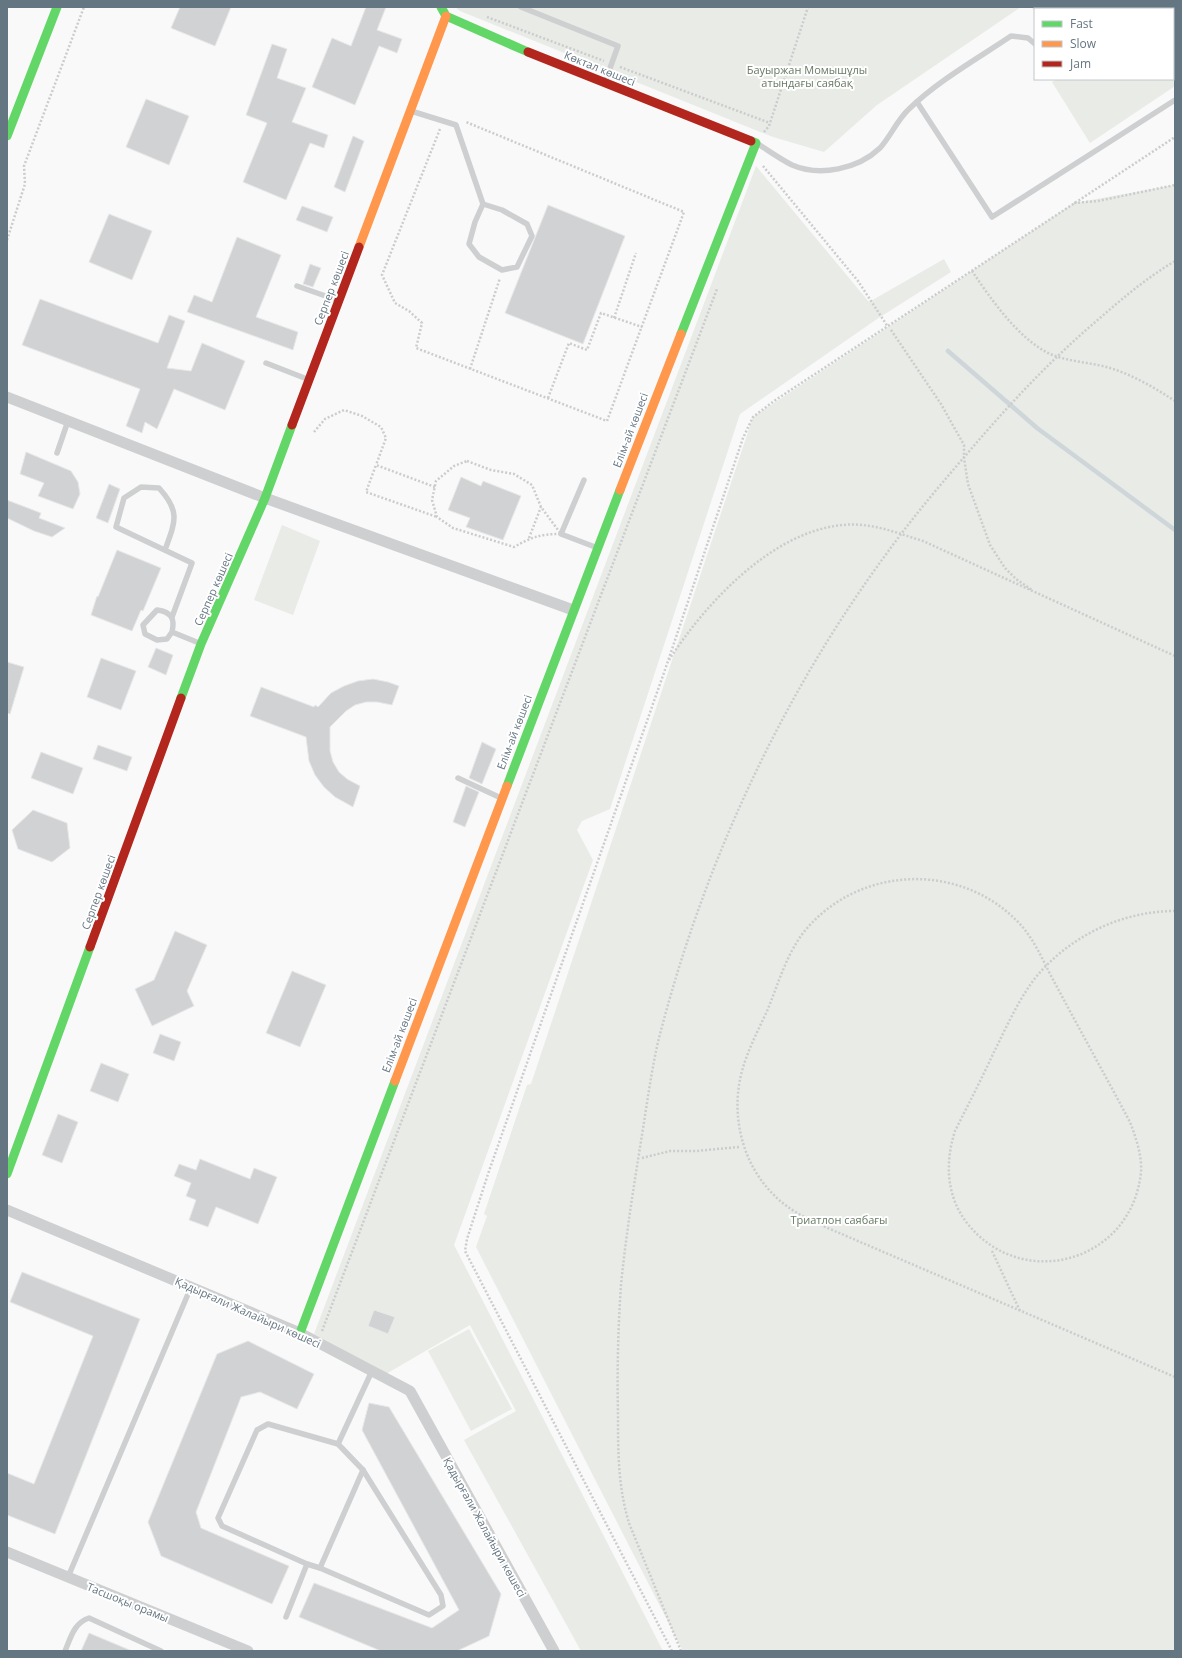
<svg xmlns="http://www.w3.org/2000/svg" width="1182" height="1658" font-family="'Open Sans',sans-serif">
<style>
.green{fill:#e8ebe6}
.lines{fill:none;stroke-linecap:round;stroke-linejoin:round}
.stream{stroke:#ced6d9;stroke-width:4.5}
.building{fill:#d0d2d3;stroke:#e8e8e8}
.path{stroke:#cbcccd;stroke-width:2.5;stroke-dasharray:2 2;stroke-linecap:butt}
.lane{stroke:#cecfd0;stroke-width:5.5}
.street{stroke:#cecfd0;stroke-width:11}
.fast{stroke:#63d668;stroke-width:9}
.slow{stroke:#ff974d;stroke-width:9}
.jam{stroke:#b3261e;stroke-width:9}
.labels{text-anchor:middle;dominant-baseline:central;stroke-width:4;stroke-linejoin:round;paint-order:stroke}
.street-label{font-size:11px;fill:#657683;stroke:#fff}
.park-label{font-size:11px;fill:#687a64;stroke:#fff}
</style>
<rect width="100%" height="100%" fill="#f9f9f9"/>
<g class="green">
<path d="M455,7H1021L877,105L824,152L773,137L460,11Z"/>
<path d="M1031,7H1137L1131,9H1035V12Z"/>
<path d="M1173,40L1175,43V86L1090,143L1052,82L1057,79H1173Z"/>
<path d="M756,166L869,302L944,259L951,272L877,319L740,414L610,809L582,821L577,830L593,860L454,1245L663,1651H581L464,1440L516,1411L470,1325L386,1374L314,1334Z"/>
<path d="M1175,185V1651H683L476,1247L487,1216L484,1214L527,1085L531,1084L753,417L1074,203Z"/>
<path d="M282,525L320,541L293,615L254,600Z"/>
<path d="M469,1329L512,1409L471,1431L428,1351Z"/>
</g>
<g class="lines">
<path class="stream" d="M948,351L1037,428L1175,530"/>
</g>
<g class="building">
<path d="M180,7H231L215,46L171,28Z"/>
<path d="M366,7H386L377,30L402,39L397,53L379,46L355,105L312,87L332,38L351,46Z"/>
<path d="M272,44L287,49L277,78L306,88L292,122L328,135L324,148L310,143L286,200L243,182L267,123L246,115Z"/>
<path d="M146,99L189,116L169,165L126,147Z"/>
<path d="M353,136L364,141L345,192L334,187Z"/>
<path d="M548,205L625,236L583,344L505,313Z"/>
<path d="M302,206L333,217L327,232L296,220Z"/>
<path d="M109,214L152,231L132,280L89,262Z"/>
<path d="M237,237L281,255L256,317L298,332L293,350L187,312L194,295L212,302Z"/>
<path d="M310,264L321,268L313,287L303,284Z"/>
<path d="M40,299L158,343L169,315L185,321L167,368L191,371L202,343L245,361L225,410L174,389L157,429L145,422L142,433L126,426L140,389L22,345Z"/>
<path d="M26,452L71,471L78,482L80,494L73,509L38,496L44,483L20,474Z"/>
<path d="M461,477L481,486L483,481L521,496L503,540L466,527L470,518L448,510Z"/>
<path d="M109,484L120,489L108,523L96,518Z"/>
<path d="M7,500L41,513L39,518L65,528L52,537L34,531L7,518Z"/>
<path d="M117,550L161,568L143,611L141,610L132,631L91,615L97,596L98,597Z"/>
<path d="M156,648L173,655L166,675L148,667Z"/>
<path d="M101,658L136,671L121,710L87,697Z"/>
<path d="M7,662L24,667L10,714L7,713Z"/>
<path d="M373,679L388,682L399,686L392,705L377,702H366L355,705L346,711L330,727V751L333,762L339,772L347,779L360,786L353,807L335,797L324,787L315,775L309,761L306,737L250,716L261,687L314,707L315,705L318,707L331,693L344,686L358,681Z"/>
<path d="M482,742L496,749L482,784L469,778Z"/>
<path d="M98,745L132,757L127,771L93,759Z"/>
<path d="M41,752L83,768L73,794L31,778Z"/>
<path d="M466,786L479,792L465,827L453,822Z"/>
<path d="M33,810L67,823L70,848L52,862L18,849L12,830Z"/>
<path d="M175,931L207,945L187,991L194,1006L152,1026L135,989L154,980Z"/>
<path d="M292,971L326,985L300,1047L266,1033Z"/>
<path d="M160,1034L181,1042L174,1061L153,1053Z"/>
<path d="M101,1063L129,1074L118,1102L90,1091Z"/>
<path d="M58,1114L78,1122L62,1163L42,1155Z"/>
<path d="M200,1159L250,1179L254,1168L277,1177L258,1224L216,1207L208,1227L189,1220L196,1200L186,1196L191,1183L174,1176L179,1164L196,1170Z"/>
<path d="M22,1272L140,1319L55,1534L7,1515V1473L34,1484L93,1336L10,1302Z"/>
<path d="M374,1310L395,1317L388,1334L368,1326Z"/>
<path d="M248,1341L314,1374L297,1409L260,1392L241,1397L196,1512L201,1528L289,1566L272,1604L161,1556L148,1522L217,1354Z"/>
<path d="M369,1403L389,1407L501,1594L489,1636L457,1651H381L299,1617L314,1583L432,1628L459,1610L362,1430Z"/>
<path d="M89,1633L132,1651H81Z"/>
</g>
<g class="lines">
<g class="path">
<path d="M487,17L604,61"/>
<path d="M620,67L770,123"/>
<path d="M440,129L382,275L395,303L409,311L422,323L416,348L607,421L684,212L466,122"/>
<path d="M764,132L769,126L808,7"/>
<path d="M763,166L858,281L888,327"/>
<path d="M1074,203L1098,201L1175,185"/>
<path d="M7,240L25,184L24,166L84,7"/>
<path d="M972,271C991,299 1017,337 1048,353C1067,362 1090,362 1110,368C1133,375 1155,388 1175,401"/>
<path d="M614,318L636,253"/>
<path d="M891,330L941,404L964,445V458L968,484L990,545L1005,568L1016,579L1032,590"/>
<path d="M470,369L500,278"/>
<path d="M548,398L569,343L587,350L601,313L642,327"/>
<path d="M314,432L325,419L344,410L362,416L381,427L386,438L376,465"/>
<path d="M467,461L491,470L514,474L532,485L541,507L561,534C540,534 532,537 514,547L453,528L437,517L432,500L436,481L454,466Z"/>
<path d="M435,487L376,465L366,492L437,517"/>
<path d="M529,538L541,507"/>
<path d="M669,660C705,604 772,531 843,525C871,522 897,533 923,541L1175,656"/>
<path d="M1175,911C1122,911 1070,936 1036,977C1018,1000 1006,1028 993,1054C981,1080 968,1105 955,1131C945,1162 946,1196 967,1223C1022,1293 1132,1262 1141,1172C1142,1155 1136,1138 1130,1122C1106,1077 1081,1032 1057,987C1045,966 1036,941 1019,923C962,863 864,865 809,926C787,950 779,983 767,1011C756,1035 743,1059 739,1085C733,1124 745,1167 774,1195C789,1211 810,1220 830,1229L1175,1377"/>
<path d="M642,1158L670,1151H696L739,1147"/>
<path d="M992,1251L1020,1311"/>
<path d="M322,1331L717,289"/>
<path d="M672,1651L465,1251L467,1239L488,1174L667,664L743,438L753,417L774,401L1175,137"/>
<path d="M681,1651L629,1523C618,1487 618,1452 618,1415C617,1372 618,1328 621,1285C626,1234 634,1185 642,1135C647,1104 651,1073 658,1042C702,868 780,698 887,553C915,514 947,477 978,441C1016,397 1056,355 1100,318C1124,297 1148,277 1175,261"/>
</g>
<g class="lane">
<path d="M521,7L618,46L605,82"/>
<path d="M1166,7L1169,9"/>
<path d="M1139,9L1145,7"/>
<path d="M1173,14L1175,17"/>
<path d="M917,102L992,217L1175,100"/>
<path d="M411,111L456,125L483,204L475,222L469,244L479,257L502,270L517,267L532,236L527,224L502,210L483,204"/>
<path d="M758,144C769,151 780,159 792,165C820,177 858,169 880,148C891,136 897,120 909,109C939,80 977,59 1011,36L1028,38L1035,44"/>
<path d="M297,286L337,300"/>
<path d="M266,363L307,379"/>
<path d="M57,453L68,421"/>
<path d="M584,480L561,534L595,547"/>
<path d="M165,550C175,522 181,512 159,488L141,487L124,498L116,527L192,563L172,617"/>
<path d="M172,632C175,619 172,612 157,610L143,625L145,634L157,640L167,639L172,632L199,643"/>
<path d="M458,778L501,798"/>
<path d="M268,1424L338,1444L363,1470L320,1568L307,1564L222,1526L218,1518L257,1430Z"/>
<path d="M338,1444L372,1371"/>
<path d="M320,1568L429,1615L443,1606L441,1595L363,1470"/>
<path d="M68,1577L191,1287"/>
<path d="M286,1617L307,1564"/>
<path d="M65,1651C71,1637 74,1623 89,1618L161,1651"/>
</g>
<g class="street">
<path d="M7,397L265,498L573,610"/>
<path d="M7,1210L300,1333L410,1391L554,1651"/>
<path d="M7,1552L248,1651"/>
</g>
<g class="fast">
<path d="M441,7L446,16L528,52"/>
<path d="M7,136L57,7"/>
<path d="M681,334L756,143L751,141"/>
<path d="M181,698L201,644L265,498L292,425"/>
<path d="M507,786L620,490"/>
<path d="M7,1174L90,947"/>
<path d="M300,1333L395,1081"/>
</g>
<g class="slow">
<path d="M359,247L446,16"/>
<path d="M620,490L681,334"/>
<path d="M395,1081L507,786"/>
</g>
<g class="jam">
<path d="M528,52L751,141"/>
<path d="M292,425L359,247"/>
<path d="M90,947L181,698"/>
</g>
</g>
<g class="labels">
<g class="street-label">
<text transform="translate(600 68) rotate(22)">Көктал көшесі</text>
<text transform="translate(331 288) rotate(-69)">Серпер көшесі</text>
<text transform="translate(630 430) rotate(-69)">Елім-ай көшесі</text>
<text transform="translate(213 589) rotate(-66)">Серпер көшесі</text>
<text transform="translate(514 732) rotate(-69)">Елім-ай көшесі</text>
<text transform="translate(98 892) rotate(-70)">Серпер көшесі</text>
<text transform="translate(399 1035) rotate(-69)">Елім-ай көшесі</text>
<text transform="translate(248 1312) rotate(24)">Қадырғали Жалайыри көшесі</text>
<text transform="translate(485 1527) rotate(61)">Қадырғали Жалайыри көшесі</text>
<text transform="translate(128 1602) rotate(22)">Тасшоқы орамы</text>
</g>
<g class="park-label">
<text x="807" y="69">Бауыржан Момышұлы<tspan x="807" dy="13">атындағы саябақ</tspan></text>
<text x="839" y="1219">Триатлон саябағы</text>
</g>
</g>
<rect width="1182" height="1658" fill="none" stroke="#657683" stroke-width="16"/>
<rect x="1034" y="8" width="140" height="72" fill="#ffffff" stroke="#c1c8cd"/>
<rect x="1042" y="21" width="20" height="6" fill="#63d668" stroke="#c1c8cd"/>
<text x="1070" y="28" font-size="12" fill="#657683">Fast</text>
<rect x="1042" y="41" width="20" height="6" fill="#ff974d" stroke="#c1c8cd"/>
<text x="1070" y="48" font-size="12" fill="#657683">Slow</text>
<rect x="1042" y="61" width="20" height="6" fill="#b3261e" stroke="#c1c8cd"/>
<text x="1070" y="68" font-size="12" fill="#657683">Jam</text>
</svg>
